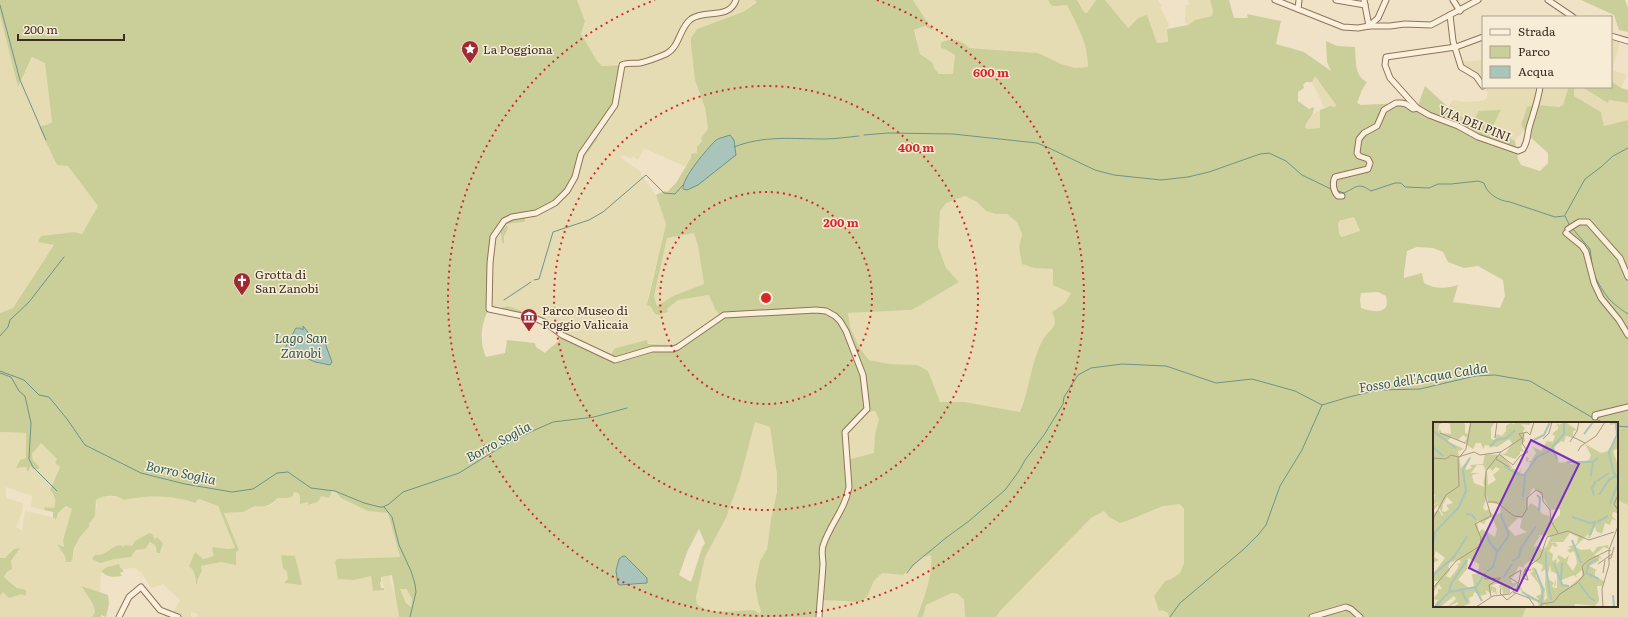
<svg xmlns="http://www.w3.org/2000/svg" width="1628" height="617" font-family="Literata,serif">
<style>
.farmland{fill:#e6dcb4;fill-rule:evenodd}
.green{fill:#cacf9a;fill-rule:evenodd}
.water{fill:#a8c4bb;stroke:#6e9388}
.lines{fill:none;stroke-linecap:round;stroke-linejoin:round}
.stream{stroke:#6e9388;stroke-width:1}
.minor-casing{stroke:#8d745b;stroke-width:7}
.minor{stroke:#faf0db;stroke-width:5}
.ring{fill:none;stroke:#d62828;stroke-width:2;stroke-dasharray:2 4}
.labels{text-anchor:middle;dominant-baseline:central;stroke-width:3;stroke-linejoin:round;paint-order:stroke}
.poi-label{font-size:12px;fill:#3c2d20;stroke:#f7edd7;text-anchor:start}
.street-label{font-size:12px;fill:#3c2d20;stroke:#f7edd7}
.water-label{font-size:13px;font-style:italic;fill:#2f5c58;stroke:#f7edd7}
.inset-river{fill:none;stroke:#a8c4bb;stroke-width:2}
.inset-road{fill:none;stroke:#a89a84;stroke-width:1}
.view{fill:#7b2cbf;fill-opacity:0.15;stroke:#7b2cbf;stroke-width:2}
.inset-edge{fill:none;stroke:#3c2d20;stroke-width:2}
.centre{fill:#d62828;stroke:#f7edd7;stroke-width:2}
.ring-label{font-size:12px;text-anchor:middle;font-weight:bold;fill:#d62828;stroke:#f7edd7;stroke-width:3;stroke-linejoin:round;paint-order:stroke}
</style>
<rect width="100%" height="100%" fill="#f0e2c7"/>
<g class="farmland">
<path d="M577,0H754L757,1L743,12L697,29L691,38V45L695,80L705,108L708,129L702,138L703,141L699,146L697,153L692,155L691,158L686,167L644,148L638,160L632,156V159L623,155L620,157L641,172L642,176L656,195L666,224L648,298L655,314H664L667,309L678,300L709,295L719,314L716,320L688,341L675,345L648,343V341L614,349L611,355H601L560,333L546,323L545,318L507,306L495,310L489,309L491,243L500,226L502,243L504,244L506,224L525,222V216L579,162L582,163L585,156L595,143L598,131L620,64L602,66L597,61L580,34L585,21Z"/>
<path d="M913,0H1048L1050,3L1057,6L1067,4L1081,30L1088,58V67L1075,68L1061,64L1038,53L968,48L963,43L957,41L945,40V48L955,55L953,74H939L934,68L933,63L920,55L918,51L917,39L914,30L925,26L932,30Z"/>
<path d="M1077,0H1096L1088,13L1084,12Z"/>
<path d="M1105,0H1158L1162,6L1160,8L1169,24L1167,29L1168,42L1157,43L1147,16L1138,18L1127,28Z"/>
<path d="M1188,0H1210L1213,11L1212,16L1196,20L1188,25L1185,22V17L1186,5H1190Z"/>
<path d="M0,15L18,87L33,57L45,63L52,124L39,127L98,206L82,234L74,232L41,236L39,242L55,245L13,308L0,313Z"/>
<path d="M1611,36L1621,39L1612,70L1627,75L1621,88L1611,81Z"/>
<path d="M1483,60V86L1459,62Z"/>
<path d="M1315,75L1336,105L1335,107L1330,106L1324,107L1312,82Z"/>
<path d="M1484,87H1566L1568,89L1563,105L1521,125L1525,130L1515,141L1492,128L1501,110L1473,121L1462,117L1449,110L1448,107L1453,100L1468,102L1482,101L1487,98L1488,93Z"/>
<path d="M1574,87H1582L1608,103L1609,100L1628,103V120L1604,126L1601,112L1574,96Z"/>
<path d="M1320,110V128L1307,129L1305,127L1306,122L1314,113Z"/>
<path d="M965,196L977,202L986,211L996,214H1007L1017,222L1022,234L1019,247L1034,268L1053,269L1054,276L1071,293L1065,303L1052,312L1056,321L1054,327L1042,341L1020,413L965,402H940L917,365L889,364L869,360L859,347L850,327L847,313L912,310L959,282L946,268L938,246L940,210L946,203Z"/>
<path d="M1354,217L1360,232L1342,237L1339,234L1338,224L1340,219L1343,220Z"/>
<path d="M694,233L698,246L704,284L673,296L658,307L654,296L667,237Z"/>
<path d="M875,411L879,419L875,434L874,453L846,460L847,429L865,413Z"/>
<path d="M755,422L770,427L777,475V492L771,519L767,549L760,561L755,585L758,602L761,611L760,614L754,610L737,613L715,614L705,611L697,604L696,597L700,574L704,557L726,518L740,479Z"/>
<path d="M0,432L26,433V458L20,460L16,468L26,467L27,471L30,466L34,462L32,454L41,443L57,459L56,463L60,467L50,490L56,499L54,508L45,507L44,510L31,507L32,496L6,487V498L23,503L22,513L16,527L22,530L25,511L53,517L56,520L58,513L67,506L71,508L72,510L63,540L64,547L58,544L73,557L77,541L81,538L83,531L89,527V524L97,506L96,500L104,496L120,497L124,500L137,497L164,496L187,500L195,503L199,499L218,506L235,548L228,549L214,547L213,553L215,556L203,559L195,552L192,561L196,577V585L197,584L198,579L201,574L202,569L201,566L221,562L236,565V552L239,550L224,513L243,512L255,506L260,507L272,505L278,498H288L294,492L298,493L308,502V504L321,496L335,491L368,510L389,513L400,557L339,559L335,562L338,578L354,580L371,576L373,591L384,590L382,577L392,575L390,577L391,584L394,590L399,617H198V614L191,612V617H178L172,614L180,600L163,584L152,588L149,585L141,572L135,568L123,569L120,567L119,564L107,567L101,571L100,592L81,587L93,604L95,612L92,617H0V596L3,592L6,595L22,594L21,590L4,577L7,572L10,571L11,561L20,548L14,549L5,559L0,558ZM149,533L157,539L162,548L161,551L155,550V545L151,542L142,549L136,551L130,557L115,559L100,563L98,561L99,555L107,552L109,549L132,546L135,541Z"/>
<path d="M1617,500L1628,505V617H1522L1527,606H1617Z"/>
<path d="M1181,503L1184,509V563L1180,573L1171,579L1165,581L1154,596L1157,605L1162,609L1168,613L1169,617H996L1000,611L1039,570L1091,518L1104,511L1109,517L1127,521L1163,506Z"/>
<path d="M931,555V568L928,584L917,617H819L820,600L844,602L867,597L874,581L882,573L903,575L923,557Z"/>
<path d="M400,589H408L409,594L412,599L411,607L406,603Z"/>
<path d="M952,593L958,594L964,600L965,617H923L926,605Z"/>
</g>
<g class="green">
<path d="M0,0H577L585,21L581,34L597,61L602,66L622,65L615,105L598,131L597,140L585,156L582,163L579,162L567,191L555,203L525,216V222L506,224L508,228L504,237V244L502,243L500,226L493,237L489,309C481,322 479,343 486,357L505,353L507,340L535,343L536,347L545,353C551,346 558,344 562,335L601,355H611L614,349L616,348L647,340L648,344L675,345L688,341L715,320L716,317L719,314L715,309L709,295L678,300L667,309L668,312L659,315L655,314L651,307L647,305L666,224L656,195L664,191L667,192L676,183L691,158V154L697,153V147L702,141L701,138L708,129L705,108L695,80L691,45V38L697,29L743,12L757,2L754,0H913L933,31L925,26L914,30L920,54L933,63L934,68L939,74H953L955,55L945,49L941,48V43C950,37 962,40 969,48L1038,53L1061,64L1075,68L1088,67C1088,43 1077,25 1067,5L1057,6H1052L1048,0H1077L1084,12L1087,13L1096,0H1105L1128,28L1138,18L1147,15L1157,43L1168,42L1167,29L1188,25L1195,20L1212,16L1213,11L1210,0H1229L1234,18H1248L1247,14L1281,21L1276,44L1304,52L1331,71L1327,62L1326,41L1337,46L1355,47C1356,59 1354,76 1367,82L1362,90L1357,103L1361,105L1401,103L1417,108L1425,86L1448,107L1449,110L1462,117L1473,121L1479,111L1501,110L1492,128L1515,141L1518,159L1521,165L1540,171L1548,163V153L1528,135L1521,125L1527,107L1537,105L1559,107L1563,105L1568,89L1566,87H1574V96L1601,112L1604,126L1628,120V505L1617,500V423H1434V606H1527L1522,617H1169L1168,613L1162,610L1159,611L1154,596L1165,581L1171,579L1180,573L1184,563V509L1180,504L1163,506L1127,521L1120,523L1109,517L1104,511L1091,518L1000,611L996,617H965L964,600L958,594L952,593L926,605L923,617H917C924,598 933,575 931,555L923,557L903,575L882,573L874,581L867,597L860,602L820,600L819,617H399L392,575L381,577V581H383L380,582L381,588H384V590L373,591L371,576L354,580L338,579L335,562L337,559L400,557L388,513L368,511L341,498L335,491H332L329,498L321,496C318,505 315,502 308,505V502L300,504V496L298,493L294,492L293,496L288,498H278C271,505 265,508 255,506L243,512L224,513L239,550L236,552V565L221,562L201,566L202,571L198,579L197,584L196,585C196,577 195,571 189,566L195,552L203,559L214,556L212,549L213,547L228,549L235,548L218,506L199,499L195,503C173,495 146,495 124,500C116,494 104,495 96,500L95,516L89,524V527C83,532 77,541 74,549C73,554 73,558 71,562H66L65,556L57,544L64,547L63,540L72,509L66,506L58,513L56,520L53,517V512L44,510L45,507L54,508C56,500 56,497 50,490L60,467L55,463L57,459L41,443L32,454L33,460L39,466V469H33L30,466L29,471H27L26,467L16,468L20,460L26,458V433L0,432V313L13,308L54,245L38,242L41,236L74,232L82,234L98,206L68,166L57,165L39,127L52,123L45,63L32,57L18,87L0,15ZM1315,76L1336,105L1335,107L1330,106L1320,110V128L1307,129L1305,127C1307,119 1314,116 1314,107L1309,109L1298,101V92L1304,88L1303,85L1306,82H1312ZM965,196L977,202L986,211L996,214H1007L1017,222L1022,234L1019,247L1022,264L1034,268L1053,269V285L1071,293L1065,303L1052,312C1060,329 1049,328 1042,341C1031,363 1029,390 1020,412L965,402H940L928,371L917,365L889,364L869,360L859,347L850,327L848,313L912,310L959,282L946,268L938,246L940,211L946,203ZM1354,217L1360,231L1342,237L1339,234L1338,224L1340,220H1343ZM694,233L698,246L704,284L673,296L657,306L654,296L667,238ZM1417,247L1433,248L1443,252L1448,262L1464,268L1478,266L1503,280L1505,296L1500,308L1453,302L1458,285C1446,289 1435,289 1424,283L1422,273L1404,278V273L1407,251ZM1378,292L1386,296C1391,316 1373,312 1361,308L1360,300L1361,293ZM297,327L306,330L311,335L325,343L330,358L331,364C323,366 317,362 310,359C300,356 291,359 285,348ZM875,411L879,419L875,434L874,453L846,460L847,429L865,413ZM755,422L770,427L777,475V492L771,519L767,549L760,561L755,585L758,602L761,611L760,614L754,610C736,610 711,617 697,604L696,597L705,557L726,518L740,479ZM699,529L705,543L702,548L691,582L679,575L688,550ZM619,559L632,564L647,578L644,584L620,585L618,584L616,571ZM400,589H407L409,594L412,599L411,607L406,603Z"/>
<path d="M1581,0H1625L1628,8V32L1619,30L1614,15Z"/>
<path d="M1611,81L1621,88L1628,90V103L1609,100L1608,103L1582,87H1611Z"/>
<path d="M507,306L545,318L546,323L495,310Z"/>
<path d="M149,533L152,534L155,539L157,537L163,543L160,553H157L155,545L150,542L145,549L136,550L131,557L115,559L100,563L92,559L95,555C106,556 110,546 121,545L123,547L125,545L132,546L135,541Z"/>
<path d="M20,548L11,561L12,569L7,572L4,577L17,588L26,590V596L22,594L9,598L3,592L0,596V558H5L14,549Z"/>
<path d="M281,555L295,556L302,585L284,583L288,579L287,572L283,568Z"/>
<path d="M119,564L120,567L124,571L120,573L122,576C114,577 107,578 101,571L107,567Z"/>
<path d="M81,586L108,595L109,604L106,617L101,615V617H92L95,612L93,604Z"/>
</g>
<g class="water">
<path d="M730,135L734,140L736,155L698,185L687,190L683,189C682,178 707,149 715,141C718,138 725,137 730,135Z"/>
<path d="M303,326L311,336L325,343L332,362L330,365L315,362L306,358H295L288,353L285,348L296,328H300L303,330Z"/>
<path d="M623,556H625L647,578V583L620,585L618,584L616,571L619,559Z"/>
</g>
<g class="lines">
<g class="stream">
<path d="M0,5L20,80L46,140"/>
<path d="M864,135L888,133L953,134L1037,143L1049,148L1095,170L1114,175L1161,180L1188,177L1209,172L1260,154L1269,153L1286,161L1302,175L1333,190"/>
<path d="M734,147C764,135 794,139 825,139C836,139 847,137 859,136"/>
<path d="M1338,191L1344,193C1357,187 1358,182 1371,191L1395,183H1401L1405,187L1429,188L1438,184H1451L1478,181L1484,183C1487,194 1499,201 1510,202L1555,217L1564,216"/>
<path d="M1565,215L1585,179L1601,167L1613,156L1628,148"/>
<path d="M1565,216L1570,226"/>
<path d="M1572,228L1590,249L1592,264"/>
<path d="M1594,275C1605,295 1608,301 1628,314"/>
<path d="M534,280L539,279L553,232L589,220L603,212L646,175L664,193L675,194L683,185"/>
<path d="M504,300L531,282"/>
<path d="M0,336L8,327L10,320L29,302L64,257"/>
<path d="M0,371L24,380L39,395L49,397L67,419L85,445L141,473L185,484L232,492L253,489L277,473L288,472L311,488L335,491L364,503L380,507H383L389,504L403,492L459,473L501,447L528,433L553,422L594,417L627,408"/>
<path d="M0,373L11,377L19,391L25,396L31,423L29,459L33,467L57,491"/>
<path d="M1596,419L1604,423"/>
<path d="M1617,426L1628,427"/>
<path d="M384,507L392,517L399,545L411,571L415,584L416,592L410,617"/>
<path d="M907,573L913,565L947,537L969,521L1005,490L1019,471L1025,460L1044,435L1063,404L1064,397L1078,375L1091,368L1122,364L1166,366L1216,383L1252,379L1295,391L1322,405L1349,397L1378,390L1420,389L1475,376L1495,375L1530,381L1593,418"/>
<path d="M1170,617L1180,603L1244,549L1258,535L1266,525L1280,486L1302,450L1322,405"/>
</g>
<g class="minor-casing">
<g id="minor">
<path d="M736,0C729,20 706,9 691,19C679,28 680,47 666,54C659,57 649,61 640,63C634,64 628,62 622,65L615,105L581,154L575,177L567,191L555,203L536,213L512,217L504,221L493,237L490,263L489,309L537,319L546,323L562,335L615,360L652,349H673L678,347L724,315L816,310L826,311L835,316L840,321L846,331L863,375L867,409L845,432L849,487C845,510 830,524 823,546C821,552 823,558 823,564C822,582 820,600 819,617"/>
<path d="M1275,0L1343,27L1358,28L1369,26H1390L1405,24L1431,25L1478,0"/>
<path d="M1336,0L1365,5"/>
<path d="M1364,0L1369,26L1378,18L1386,0"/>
<path d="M1453,0L1460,11"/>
<path d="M1548,0L1573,17"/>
<path d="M1298,9L1299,0"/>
<path d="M1450,15L1453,41L1461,67L1476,76L1483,86"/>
<path d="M1611,36L1628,41"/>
<path d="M1483,37L1456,47L1386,57L1385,65L1390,78L1417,108L1429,115L1458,126L1478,137L1518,151L1523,149C1528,141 1527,136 1529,128C1533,114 1538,101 1540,87"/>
<path d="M1342,196H1338C1333,191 1332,183 1335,177L1368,169L1370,163L1368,159L1359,156L1357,153L1359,139L1364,133L1377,126L1384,110L1396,103H1401L1406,104L1413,109L1417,108"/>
<path d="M1568,229L1579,222H1588L1620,258L1628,277"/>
<path d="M1566,233L1582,246L1586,252L1594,283L1601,298L1619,320L1628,335"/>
<path d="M1595,417V415L1628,407"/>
<path d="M119,617L129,597L141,587L160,610L178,617"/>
<path d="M1312,617L1346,607L1351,609L1360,617"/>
</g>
</g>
<use href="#minor" class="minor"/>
</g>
<g class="ring">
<circle cx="766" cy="298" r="106"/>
<circle cx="766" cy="298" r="212"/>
<path d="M877 0A318 318 0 1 1 655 0"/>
</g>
<defs>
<g id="sight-pin" transform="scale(0.9)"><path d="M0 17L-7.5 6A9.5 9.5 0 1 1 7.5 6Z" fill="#9e292e" stroke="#f7edd7"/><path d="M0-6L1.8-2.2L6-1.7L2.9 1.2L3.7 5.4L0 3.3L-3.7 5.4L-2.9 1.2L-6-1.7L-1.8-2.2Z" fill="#fff"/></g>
<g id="church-pin" transform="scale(0.9)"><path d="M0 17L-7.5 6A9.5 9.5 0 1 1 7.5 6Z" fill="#9e292e" stroke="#f7edd7"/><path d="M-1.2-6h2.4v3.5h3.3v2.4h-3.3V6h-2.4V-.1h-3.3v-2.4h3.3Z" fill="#fff"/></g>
<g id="museum-pin" transform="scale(0.9)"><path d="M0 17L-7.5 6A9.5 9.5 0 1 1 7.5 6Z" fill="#9e292e" stroke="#f7edd7"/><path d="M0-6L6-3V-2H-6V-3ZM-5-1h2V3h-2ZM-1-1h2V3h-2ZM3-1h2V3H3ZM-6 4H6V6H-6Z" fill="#fff"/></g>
</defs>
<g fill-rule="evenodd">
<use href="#sight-pin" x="470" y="49"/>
<use href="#church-pin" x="242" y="281"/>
<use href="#museum-pin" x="529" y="317"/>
</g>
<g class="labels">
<g class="poi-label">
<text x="483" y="49">La Poggiona</text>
<text x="255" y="274">Grotta di<tspan x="255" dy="14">San Zanobi</tspan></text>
<text x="542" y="310">Parco Museo di<tspan x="542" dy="14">Poggio Valicaia</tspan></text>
</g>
<g class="street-label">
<text transform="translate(1475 123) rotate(22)">VIA DEI PINI</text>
</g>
<g class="water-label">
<text x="301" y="337">Lago San<tspan x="301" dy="15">Zanobi</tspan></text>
<text transform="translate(1423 377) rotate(-9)">Fosso dell'Acqua Calda</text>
<text transform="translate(498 441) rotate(-28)">Borro Soglia</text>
<text transform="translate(181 472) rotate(12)">Borro Soglia</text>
</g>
</g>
<g transform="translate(1433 422)">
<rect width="185" height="185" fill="#f0e2c7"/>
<path d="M0,0H10L6,3L5,10L7,7L9,11L18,12L17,2L11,0H28L32,2V11L35,12L37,0H62L58,6V17L62,18L64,12L69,14L73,9V4L77,1L82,2L81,0H98L96,3L88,2L92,6L90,9L92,19L88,24L91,30L87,29V32L82,37L68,32L79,45L78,48L80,46L86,50L88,46L87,52H91L95,49L97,40L93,39V35L96,36L95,39H98L103,31L100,25L108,29L114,19L120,20L122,14L119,12L125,7V3L122,5L125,1L126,3L132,0L144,8L140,9V16L133,14L131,20L128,19L121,25L126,41L135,40L140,43L139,40L145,41L156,38L158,33L152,22L168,31L175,29L184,13L182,5V2L177,3V0H183L185,26L180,29L185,43V91L180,90L179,94L184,99L179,97L177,103L172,101L169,112L163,109L162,104L156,118L155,112L142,125L148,128L157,127L160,131L164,125L175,123L176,127L171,125L161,133L167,134L169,138L166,135V139L156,144L164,148L162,149V154L172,160L169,164H164L166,179L162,184L142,182L141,185H113V183L106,185L105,180L97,177L88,169V167L83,170L81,169L88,165L90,170L106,179L103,174L109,172L106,162L97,151L101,149L98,148L100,145L103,147V154L112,167L111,179L114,176L112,162L113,147L108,150L110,143L98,138L91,143V146L86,144L80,155L74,156H78L79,161H84L83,164L77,166V171L70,172L69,165L66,166L67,162H62L58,164L63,166L64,173L62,170L59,171L61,166L57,171L52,168L54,172L48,174L41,170L40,174L36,176L37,181L29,185H20L25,182V180L14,185L23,177L21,174L7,185H1L5,178L0,177L5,171V167H9L6,162L0,171V166L5,159H0V152L12,136L3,129L1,135L6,138L0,141V91L6,88L9,94L10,93L5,84L7,81L0,89V84L8,79L0,83L2,73L0,71ZM30,13L34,16L31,21L40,27L43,21H48L50,27L52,23L64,25L76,17L79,21L73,31L66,33L52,32L50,42L37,43L39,46L33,48L32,45L39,33L28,46L25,29L31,27L14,19L19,15L25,18ZM44,43H50L53,49L50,61L52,65L41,61L39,53L46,51H38ZM63,45L67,47L60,53L63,58L55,63L54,49L56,46L59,48L58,50ZM100,66L109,73L117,88L127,87V93L117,101V94L109,92L106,86L98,81L94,86L95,75ZM54,74L55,80L68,83L67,93L62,90L63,94H61L55,87L53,89L50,86ZM14,75L20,81L13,83L16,87L12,90L9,89L10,82ZM59,95L64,107L62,115L49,107L46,110L44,99L52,102V99ZM85,96H89L87,106L94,110L82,114L75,106ZM137,111L145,115L144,121L142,123L139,118L140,123L134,125L139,126L134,128L137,131L141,129L143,135L144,141L140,149L134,141L136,133L132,137L126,133L124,136L127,138L123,143L124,137L119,139L120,132L116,129L120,122L121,125L125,124L123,121L117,120H130ZM105,113L118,114L114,124L109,128L107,125L108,123L100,125L107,114ZM35,136L46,142V146L43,152H39L41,165L36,166L25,158L34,147ZM26,137L28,141L24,142L26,144L22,150L17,156L13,154L17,148L15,145L17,141ZM117,143L118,149L124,152V166H121L123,162L122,157L121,166L119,164L121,161L114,156ZM149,148V154L136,165L130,163L129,158L141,153L144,156L143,153Z" fill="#cacf9a" fill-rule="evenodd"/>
<path class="inset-river" d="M183,0L184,13L176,30L180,49L185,57M0,9L23,26M151,12L160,0M101,18L111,13L117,0M0,25L10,34M57,25L63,18L74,16L82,8M119,26L124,37M134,40H160M71,44L84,52L91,53M158,54L160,40L165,36M164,59L176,51M104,73L107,76L106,89M166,73L176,58L182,54M161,74L159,66L163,59M90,75L92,52L104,35L116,29L131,12V0M177,82L185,61M33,92L39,93L43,98M139,95L157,101L163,100M164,100L175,94M53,110L57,121L64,129M157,113L162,101M139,118L148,141M0,123L2,110L26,85L33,69L30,48L37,36M80,139L86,135L88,126L103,104M121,141L129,163L136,164M113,146L118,178M113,146V130M102,147L110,167L108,181M53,150L60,145L64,130L76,113L67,91M153,151L156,142L164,137M153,151L166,157M0,153L21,135L34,114M70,156L79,142M128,158L129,141M146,161L157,176L162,179M42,166L49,179M29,169L34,180M16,170L18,162L34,138M89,170L107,180M180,173L181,185M2,185L16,170L43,165L51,153"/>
<path class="inset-road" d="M7,11L32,21M140,15L152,21M62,16L64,0M110,17L116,11L119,0M137,20L144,9L146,0M145,29L148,24L163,14L172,0M67,33L80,43L87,34L95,30L89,21L91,11M64,34L63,37L76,45M0,36L13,37L18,33L25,35L41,30L47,33L68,30L89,16L86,12L94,10L97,13L101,0M185,73L181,82L185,88M55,80H63L81,94L89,95L94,87V76L103,68L109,71L110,79L117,88L118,99L125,111M0,97L13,73L26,64L25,37L33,27L38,0M175,137L178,136L181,125M165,142L179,132M52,151V157L68,156M170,151L172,138M90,156L95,158L92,148H98M84,165L86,159L88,148L76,155L85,161M0,166L23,139L47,124L48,116L42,102L58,94L52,73L53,49L68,30M68,166L67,171L74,178L83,171M80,170L96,176L102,185M58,175L56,163L68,156M43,185L60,174L77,172L88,162L92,147L107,136L114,115L135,109L156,118L181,110M108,185V182L121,180L127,172L144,161L151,153L149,144L156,138L176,128L185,104M170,185L169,167L176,143V128L178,129"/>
<path class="view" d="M98,18L146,42L84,169L36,146Z"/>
<rect width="185" height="185" class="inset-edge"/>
</g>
<circle cx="766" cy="298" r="6" class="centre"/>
<g class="ring-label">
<text x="991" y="77">600 m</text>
<text x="916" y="152">400 m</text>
<text x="841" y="227">200 m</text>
</g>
<rect x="1482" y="16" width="130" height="72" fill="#f7edd7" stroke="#aca08e"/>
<rect x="1490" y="29" width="20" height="6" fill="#faf0db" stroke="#aca08e"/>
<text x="1518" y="36" font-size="12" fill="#3c2d20">Strada</text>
<rect x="1490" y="46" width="20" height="12" fill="#cacf9a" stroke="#aca08e"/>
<text x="1518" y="56" font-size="12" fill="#3c2d20">Parco</text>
<rect x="1490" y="66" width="20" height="12" fill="#a8c4bb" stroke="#aca08e"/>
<text x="1518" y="76" font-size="12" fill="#3c2d20">Acqua</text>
<path d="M18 34v6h106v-6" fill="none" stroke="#3c2d20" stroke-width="2"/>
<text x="24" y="34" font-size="12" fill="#3c2d20" stroke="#f7edd7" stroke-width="3" paint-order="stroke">200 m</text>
</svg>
